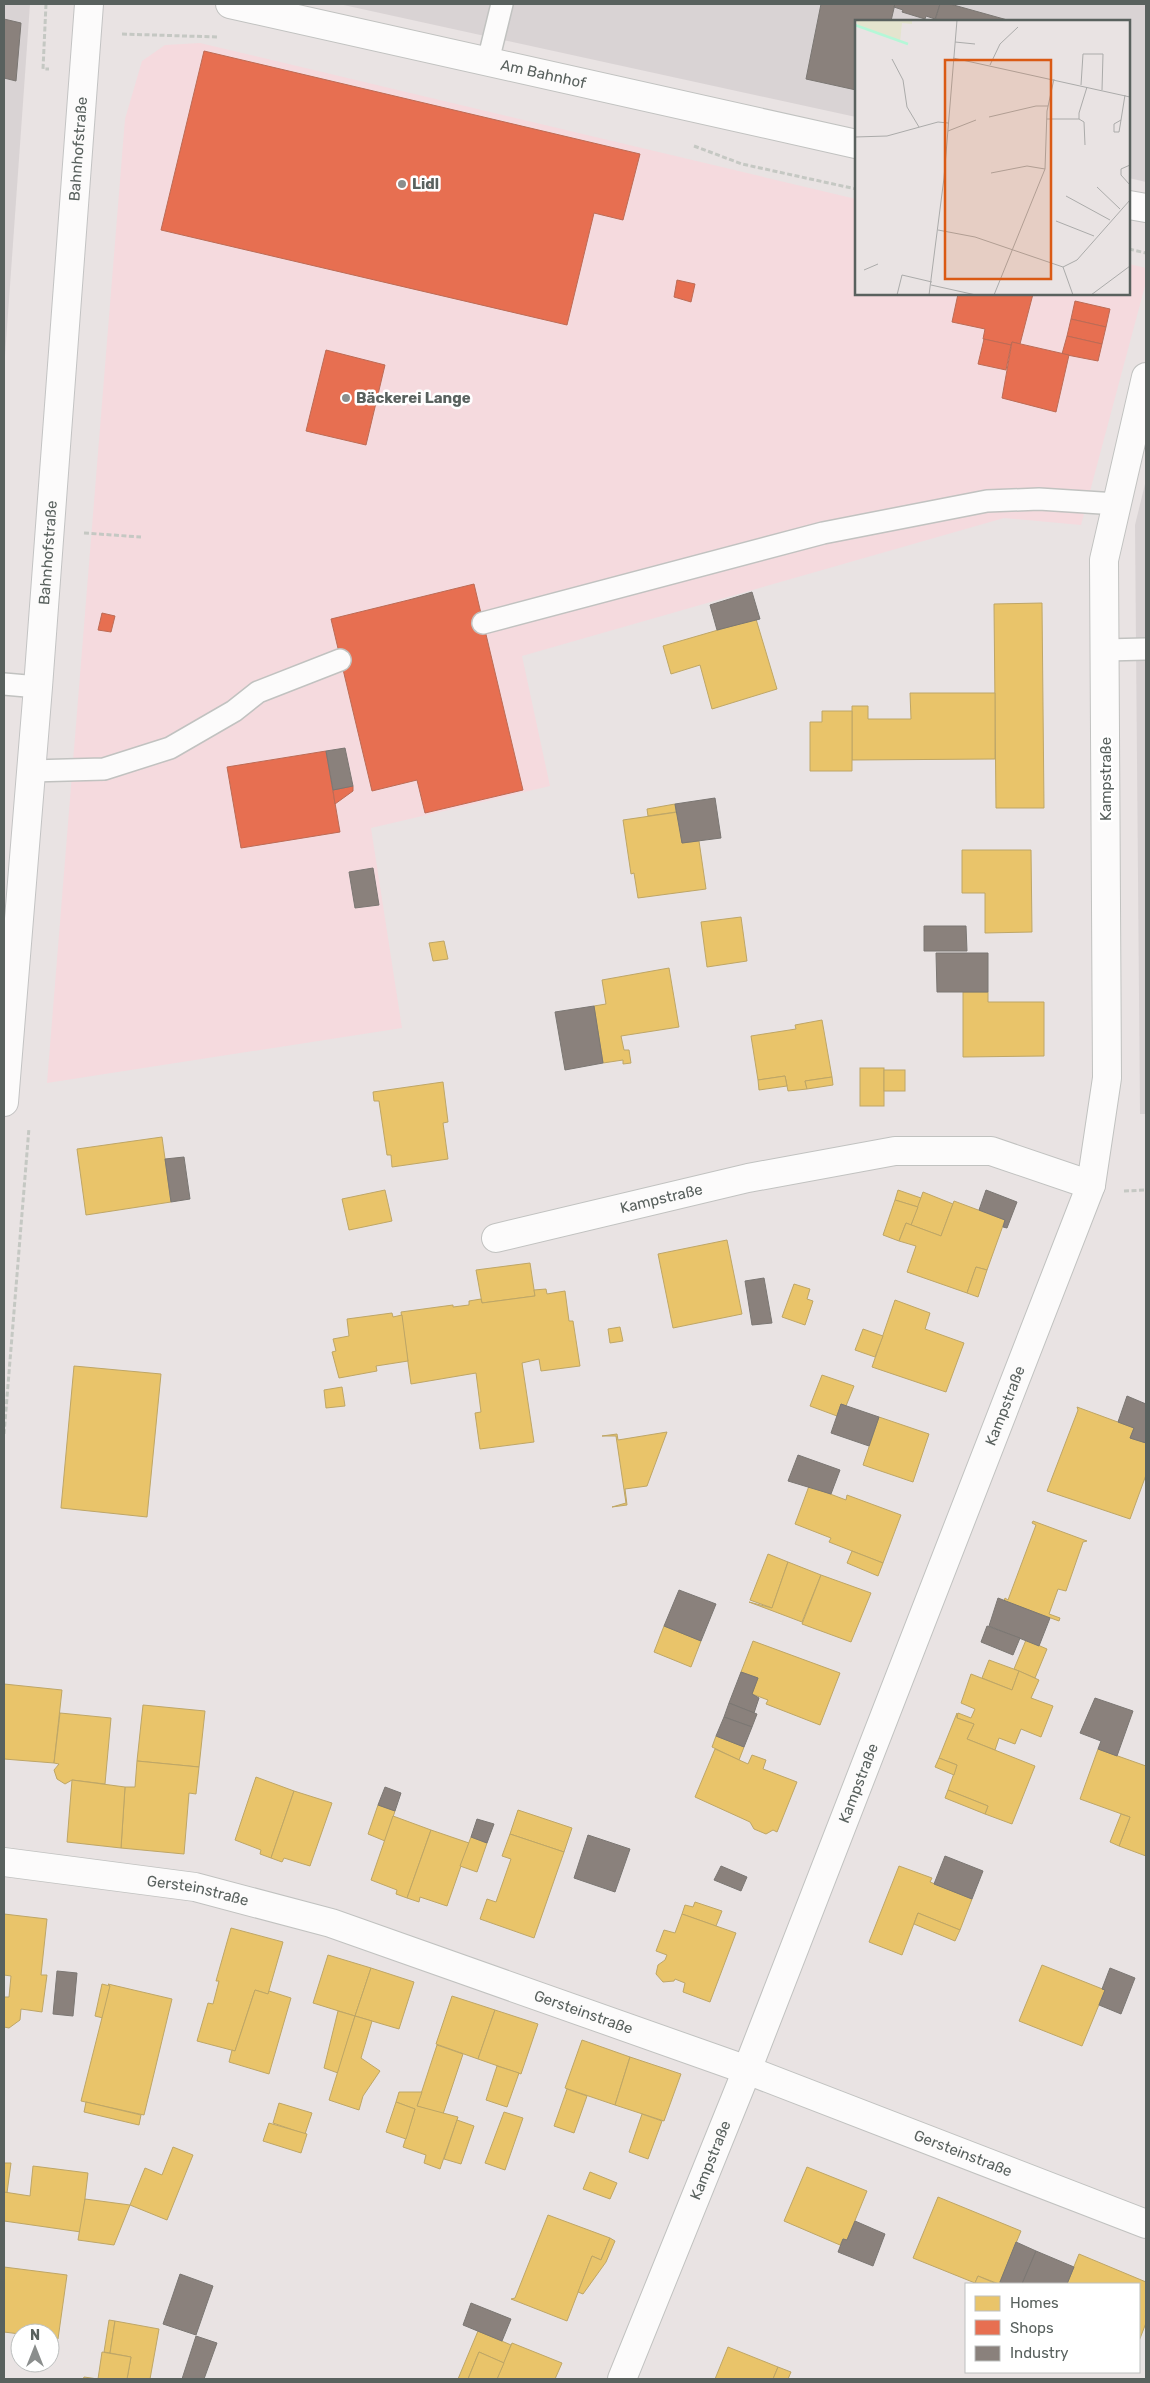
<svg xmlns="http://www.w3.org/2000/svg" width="1150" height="2383" font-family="Rubik,sans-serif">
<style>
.commercial{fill:#f5dade}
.industrial{fill:#d9d3d4}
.homes{fill:#e9c46a;stroke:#bea666}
.shops{fill:#e76f51;stroke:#bc6b55}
.industry{fill:#8a817c;stroke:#7b7773}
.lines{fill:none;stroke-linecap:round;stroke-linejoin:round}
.service-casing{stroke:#c1c2c0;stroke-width:24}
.minor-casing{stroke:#c1c2c0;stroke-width:30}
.secondary-casing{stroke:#c3c3c3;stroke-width:30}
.path{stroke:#c5c8c3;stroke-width:3;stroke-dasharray:5 2.5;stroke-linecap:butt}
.service{stroke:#fcfbfb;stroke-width:21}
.minor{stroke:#fcfbfb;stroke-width:28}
.secondary{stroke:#fcfbfb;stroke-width:28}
.poi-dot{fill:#8b8e8d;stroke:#fff;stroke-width:2}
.labels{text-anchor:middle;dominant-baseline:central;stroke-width:5;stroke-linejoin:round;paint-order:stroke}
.street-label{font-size:15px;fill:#59615e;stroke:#fff}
.poi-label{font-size:15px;font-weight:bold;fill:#59615e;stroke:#fff;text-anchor:start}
.inset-river{fill:none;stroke:#b4f7d7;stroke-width:2.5}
.inset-road{fill:none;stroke:#ababaa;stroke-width:1}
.view{fill:#da5a14;fill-opacity:0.15;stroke:#da5a14;stroke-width:2.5}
.inset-edge{fill:none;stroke:#59615e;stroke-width:2.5}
</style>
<rect width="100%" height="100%" fill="#e9e3e3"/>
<path class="commercial" d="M200,43L856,199V294H1129V264L1146,268V282L1081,525L1004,518L522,656L550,786L371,828L402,1028L47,1083L125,119L142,61L165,45Z"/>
<g class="industrial">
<path d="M4,4H30L4,370Z"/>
<path d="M339,4H1146V182L1129,178V21H856V117Z"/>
<path d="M1146,480V1114H1140L1135,525Z"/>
</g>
<g class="homes">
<path d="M1042,603L1044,808H996L994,604Z"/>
<path d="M756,619L777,689L712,709L700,665L671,674L663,646Z"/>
<path d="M910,693H995V759L852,760V706H868V719H911Z"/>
<path d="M822,711H852V771H810V722H822Z"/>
<path d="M675,804L676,812L648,816L647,809Z"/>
<path d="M678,812L682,843L699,841L706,889L638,898L634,873L631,874L623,820Z"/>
<path d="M962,850H1031L1032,932L985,933V893H962Z"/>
<path d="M741,917L747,961L707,967L701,922Z"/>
<path d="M444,941L448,959L433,961L429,943Z"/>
<path d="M669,968L679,1027L621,1036L624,1050H629L631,1063L623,1064V1060L603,1063L594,1006L606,1004L602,980Z"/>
<path d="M963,992H988V1002H1044V1056L963,1057Z"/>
<path d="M822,1020L832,1077L805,1081L807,1089L788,1091L785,1076L758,1080L751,1036L796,1029L795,1025Z"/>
<rect x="860" y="1068" width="24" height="38"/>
<rect x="884" y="1070" width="21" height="21"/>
<path d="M785,1076L787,1086L759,1090L758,1080Z"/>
<path d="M832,1077L833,1085L807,1089L805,1081Z"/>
<path d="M443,1082L448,1122L443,1123L448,1159L392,1167L391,1155H387L379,1101H374L373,1092Z"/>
<path d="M162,1137L171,1202L86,1215L77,1149Z"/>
<path d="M385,1190L392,1221L349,1230L342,1199Z"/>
<path d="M898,1190L921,1198L918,1207L895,1200Z"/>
<path d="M923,1192L953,1204L941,1236L911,1225Z"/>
<path d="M895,1200L918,1207L911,1225L906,1223L899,1241L883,1235Z"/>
<path d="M954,1201L1005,1220L987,1270L976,1267L967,1293L907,1272L916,1246L899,1241L906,1223L941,1236Z"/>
<path d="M727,1240L742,1314L673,1328L658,1254Z"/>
<path d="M530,1263L535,1296L482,1303L476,1270Z"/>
<path d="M976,1267L987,1270L978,1297L967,1293Z"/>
<path d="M794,1284L810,1289L807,1299L813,1301L805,1325L782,1317Z"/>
<path d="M546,1289L547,1294L565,1291L569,1321H573L580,1366L541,1371L539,1359L522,1363L534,1442L480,1449L475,1413L481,1412L476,1373L411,1384L401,1312L453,1305V1307L469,1305V1301L481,1299L482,1303L535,1296L534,1290Z"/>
<path d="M895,1300L930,1313L925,1329L964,1343L946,1392L872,1367Z"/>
<path d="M392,1313L393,1317L402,1315L408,1361L376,1366L377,1371L339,1378L332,1352L336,1351L333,1339L349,1336L347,1319Z"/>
<path d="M620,1327L623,1341L610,1343L608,1329Z"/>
<path d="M863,1329L883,1336L875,1357L855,1350Z"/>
<path d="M74,1366L161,1374L147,1517L61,1508Z"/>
<path d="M822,1375L854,1386L846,1406L841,1404L837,1416L810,1406Z"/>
<path d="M342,1387L345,1406L326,1408L324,1390Z"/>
<path d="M1077,1407L1134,1428L1130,1438L1146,1443V1475L1130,1519L1047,1491L1078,1410Z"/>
<path d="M879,1417L929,1434L913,1482L863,1465Z"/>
<path d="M667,1432L647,1486L625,1489L627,1505L612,1507L626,1503L616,1436H602L617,1434L618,1440Z"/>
<path d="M809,1486L846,1500L847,1495L901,1515L883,1563L829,1542L831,1538L795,1524Z"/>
<path d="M1033,1521L1087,1541L1083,1542L1066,1591L1058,1589L1049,1614L1060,1618L1059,1621L1004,1601L1005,1598L1008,1600L1036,1525L1032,1523Z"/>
<path d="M852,1551L883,1563L878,1576L847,1563Z"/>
<path d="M768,1554L788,1562L772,1608L750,1600Z"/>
<path d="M788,1562L821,1575L802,1622L749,1602L772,1608Z"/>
<path d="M821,1575L871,1593L851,1642L802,1624Z"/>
<path d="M664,1626L701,1641L691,1667L654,1652Z"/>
<path d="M1026,1640L1047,1649L1035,1678L1014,1669Z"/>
<path d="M753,1641L840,1673L820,1725L766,1704L768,1700L752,1694L758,1678L741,1672Z"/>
<path d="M989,1660L1019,1671L1012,1690L982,1678Z"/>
<path d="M1019,1671L1039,1680L1031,1698L1053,1706L1041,1737L1021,1729L1015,1744L999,1738L995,1750L967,1739L974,1724L957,1718L958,1713L971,1718L975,1709L961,1703L971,1674L1012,1690Z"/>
<path d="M4,1684L62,1690L54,1763L4,1759Z"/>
<path d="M143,1705L205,1711L199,1767L137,1761Z"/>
<path d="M60,1713L111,1718L105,1784L72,1780L65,1784L57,1779L54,1770L59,1764L54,1763Z"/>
<path d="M957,1713V1718L974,1724L967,1739L1035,1766L1012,1824L985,1814L988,1806L948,1790L957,1765L939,1758Z"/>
<path d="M716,1736L744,1747L739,1760L712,1747Z"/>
<path d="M715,1749L748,1764L752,1755L766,1760L763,1769L797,1782L777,1832L773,1830L766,1834L754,1829L750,1822L695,1797Z"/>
<path d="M1098,1749L1146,1766V1856L1119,1846L1130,1817L1080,1799Z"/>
<path d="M939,1758L957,1765L954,1775L935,1767Z"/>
<path d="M137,1761L199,1767L196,1794L189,1793L184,1854L121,1848L125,1787H135Z"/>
<path d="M256,1777L294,1791L271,1858L260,1854L261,1850L235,1840Z"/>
<path d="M72,1780L125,1787L121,1848L67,1842Z"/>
<path d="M948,1790L988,1806L985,1814L945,1798Z"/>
<path d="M294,1791L332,1803L310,1866L284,1858L282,1862L271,1858Z"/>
<path d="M378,1805L395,1811L385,1841L368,1834Z"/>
<path d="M518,1810L572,1828L564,1852L510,1834Z"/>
<path d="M1121,1814L1130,1817L1119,1846L1110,1842Z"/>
<path d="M393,1816L431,1830L407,1898L396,1894L397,1890L371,1880Z"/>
<path d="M431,1830L469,1843L447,1906L420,1897L419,1902L407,1898Z"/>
<path d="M510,1834L564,1852L534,1938L480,1919L487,1899L496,1902L511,1859L502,1856Z"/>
<path d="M471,1837L487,1843L477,1872L460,1866Z"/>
<path d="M899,1866L932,1878L930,1882L972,1899L960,1930L918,1913L902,1955L869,1942Z"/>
<path d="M695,1902L722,1911L716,1926L682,1914L685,1905L693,1907Z"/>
<path d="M918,1913L960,1930L955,1941L914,1924Z"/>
<path d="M4,1914L47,1919L41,1975H47L42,2012L21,2009L20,2020L9,2028L4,2027V1997H9L11,1976L4,1975Z"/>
<path d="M682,1914L736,1933L710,2002L683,1992L685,1983L675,1979L674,1981L663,1982L656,1974L658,1965L665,1960L667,1955L656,1951L664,1930L675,1933Z"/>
<path d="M231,1928L283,1942L268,1994L255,1990L235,2051L197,2041L208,2003L213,2004L219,1981H216Z"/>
<path d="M328,1955L371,1968L355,2016L313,2003Z"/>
<path d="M1042,1965L1105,1990L1082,2046L1019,2021Z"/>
<path d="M371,1968L414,1982L399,2029L355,2016Z"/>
<path d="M102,1984L110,1986L103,2018L95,2016Z"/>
<path d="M108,1984L172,1999L144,2115L81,2101L110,1986Z"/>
<path d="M255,1990L268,1994L269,1991L291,1998L269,2074L229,2062L232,2050L235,2051Z"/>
<path d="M452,1996L495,2010L478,2059L436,2044Z"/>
<path d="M495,2010L538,2024L521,2074L478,2059Z"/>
<path d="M338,2011L355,2016L338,2073L324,2068Z"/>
<path d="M355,2016L372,2021L361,2058L380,2071L363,2096L359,2110L329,2100Z"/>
<path d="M582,2040L630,2057L615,2105L565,2088Z"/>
<path d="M437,2045L463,2054L443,2114L417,2106Z"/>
<path d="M630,2057L681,2074L664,2121L615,2105Z"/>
<path d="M497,2066L519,2073L507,2107L486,2100Z"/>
<path d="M567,2089L587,2096L574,2133L554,2126Z"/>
<path d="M399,2092H422L417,2106L458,2117L440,2169L424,2163L426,2155L403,2147L415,2109L396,2102Z"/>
<path d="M86,2102L141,2115L139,2125L84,2112Z"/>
<path d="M396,2102L415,2109L406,2139L386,2132Z"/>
<path d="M279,2103L312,2113L305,2134L273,2123Z"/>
<path d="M504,2112L523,2118L505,2170L485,2163Z"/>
<path d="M642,2114L662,2121L648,2159L629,2152Z"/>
<path d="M457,2120L474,2126L461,2164L444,2159Z"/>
<path d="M269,2123L307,2134L301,2153L263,2141Z"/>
<path d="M173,2147L193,2155L167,2220L130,2205L145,2168L162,2175Z"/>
<path d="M4,2163H11L7,2193L4,2192Z"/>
<path d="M33,2166L88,2173L81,2232L4,2221V2192L30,2196Z"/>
<path d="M807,2167L867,2191L847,2240L843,2239L840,2245L784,2221Z"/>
<path d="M590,2172L617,2183L610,2199L583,2189Z"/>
<path d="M938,2197L1021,2231L999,2284L978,2276L975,2283L913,2258Z"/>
<path d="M85,2199L130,2205L114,2245L78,2240Z"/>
<path d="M548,2215L610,2238L601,2260L592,2256L567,2321L511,2299L515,2298Z"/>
<path d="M610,2238L615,2241L606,2262L583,2294L578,2292L592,2256L601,2260Z"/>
<path d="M1079,2254L1146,2282V2323L1139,2341V2284H1067Z"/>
<path d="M4,2267L67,2275L58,2339L50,2338V2333L20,2334L4,2332Z"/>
<path d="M978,2276L997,2284L975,2283Z"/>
<path d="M109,2320L115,2321L110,2353L104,2352Z"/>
<path d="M115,2321L159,2329L150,2379H127L131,2357L110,2353Z"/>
<path d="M478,2331L511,2345L504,2363L479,2352L468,2379H458Z"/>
<path d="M512,2343L562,2363L555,2379H497Z"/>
<path d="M728,2347L778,2367L773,2379H715Z"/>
<path d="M102,2352L131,2357L127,2379H83L84,2377L98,2379Z"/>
<path d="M479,2352L504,2363L497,2379H468Z"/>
<path d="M778,2367L791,2372L788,2379H773Z"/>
</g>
<g class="shops">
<path d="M204,51L640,154L623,220L594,213L567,325L161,230Z"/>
<path d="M677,280L695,284L691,302L674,297Z"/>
<path d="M958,294H1033L1020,344L1012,342L1011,345L983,339L985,329L952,322Z"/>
<path d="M1075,301L1110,309L1106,327L1071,319Z"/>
<path d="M1071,319L1106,327L1102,344L1067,336Z"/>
<path d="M1067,336L1102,344L1098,361L1062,354Z"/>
<path d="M984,339L1011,345L1006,370L978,364Z"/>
<path d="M1012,342L1069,355L1056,412L1002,398Z"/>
<path d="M326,350L385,365L366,445L306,431Z"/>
<path d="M474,584L523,790L425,813L417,780L372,791L331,619Z"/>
<path d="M102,613L115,616L111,632L98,630Z"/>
<path d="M326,751L340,832L241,848L227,767Z"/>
<path d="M353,786V791L335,804L333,790Z"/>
</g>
<g class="industry">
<path d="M821,4H895L891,21H856V90L806,79Z"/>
<path d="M895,4H940L935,19L926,16L925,19L902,12L903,10L894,7Z"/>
<path d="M940,4H950L1011,21H935Z"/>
<path d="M4,19L21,23L16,81L4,78Z"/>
<path d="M752,592L760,619L717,630L710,605Z"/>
<path d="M345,748L353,786L333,790L326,751Z"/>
<path d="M715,798L721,838L682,843L675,804Z"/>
<path d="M373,868L379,905L355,908L349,872Z"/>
<path d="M924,926H966L967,951H924Z"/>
<path d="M936,953H988V992H937Z"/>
<path d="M594,1006L603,1063L565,1070L555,1012Z"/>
<path d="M184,1157L190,1199L171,1202L165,1159Z"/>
<path d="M986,1190L1017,1202L1007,1228L1003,1227L1005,1220L979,1210Z"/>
<path d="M764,1278L772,1323L752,1325L745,1281Z"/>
<path d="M1127,1396L1146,1404V1443L1130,1438L1134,1428L1118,1422Z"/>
<path d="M841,1404L879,1417L869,1446L831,1433Z"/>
<path d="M798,1455L840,1470L831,1494L788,1481Z"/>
<path d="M679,1590L716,1604L701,1641L664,1626Z"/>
<path d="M998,1598L1050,1618L1039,1646L989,1626Z"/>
<path d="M987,1626L1020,1638L1013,1655L981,1642Z"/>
<path d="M741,1672L758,1678L752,1694L759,1698L754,1713L729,1703Z"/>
<path d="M1095,1698L1133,1711L1117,1756L1098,1749L1101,1741L1080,1733Z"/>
<path d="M729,1703L757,1714L752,1727L724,1717Z"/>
<path d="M724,1717L752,1727L744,1747L716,1736Z"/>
<path d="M385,1787L401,1793L395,1811L378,1805Z"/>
<path d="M477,1819L494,1824L487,1843L471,1837Z"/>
<path d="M588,1835L630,1849L615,1892L574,1878Z"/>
<path d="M945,1856L983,1871L972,1899L934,1884Z"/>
<path d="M721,1866L747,1877L741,1891L714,1880Z"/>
<path d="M1110,1968L1135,1978L1121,2014L1099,2005L1105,1990L1102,1989Z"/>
<path d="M57,1971L77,1973L73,2016L53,2014Z"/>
<path d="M855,2221L885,2234L873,2266L838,2252L843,2239L847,2240Z"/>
<path d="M1016,2242L1036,2251L1022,2284H1004L1000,2282Z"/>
<path d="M1036,2251L1074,2267L1067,2284H1022Z"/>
<path d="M180,2274L213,2286L196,2335L163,2324Z"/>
<path d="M471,2303L511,2319L502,2341L463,2325Z"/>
<path d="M196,2336L217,2343L204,2379H182Z"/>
</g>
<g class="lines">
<g class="service-casing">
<g id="service">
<path d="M488,61L502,4"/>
<path d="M483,623L823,533L987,501L1039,499L1117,504"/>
<path d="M1105,650L1146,649"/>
<path d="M4,684L38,687"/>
<path d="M31,771L104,769L170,748L234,711L258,692L340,660"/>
</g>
</g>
<g class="minor-casing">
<g id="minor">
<path id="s1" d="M230,4L856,144"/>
<path d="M1129,205L1146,208"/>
<path id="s2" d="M496,1238L748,1178L895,1151H991L1091,1185"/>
<path id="s3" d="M4,1862L195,1887L331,1923L747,2070L1146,2224"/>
<path id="s4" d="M622,2379L747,2070L1091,1185L1107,1078L1104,560L1146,377"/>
</g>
</g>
<g class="secondary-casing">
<g id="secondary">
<path id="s5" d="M4,1102L38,687L89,4"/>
</g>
</g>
<g class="path">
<path d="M46,4L43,69H49"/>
<path d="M122,34L217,37"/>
<path d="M694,146L742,164L856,189"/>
<path d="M1129,249L1146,253"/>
<path d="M84,533L141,537"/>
<path d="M1124,1191L1146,1190"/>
<path d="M4,1434L29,1128"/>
</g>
<use href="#service" class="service"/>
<use href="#minor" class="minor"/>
<use href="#secondary" class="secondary"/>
</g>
<g class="poi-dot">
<circle cx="402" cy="184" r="5"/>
<circle cx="346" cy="398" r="5"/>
</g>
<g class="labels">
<g class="street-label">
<text stroke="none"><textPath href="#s1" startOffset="321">Am Bahnhof</textPath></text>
<text stroke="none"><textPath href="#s5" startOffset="956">Bahnhofstraße</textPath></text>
<text stroke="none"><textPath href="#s5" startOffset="551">Bahnhofstraße</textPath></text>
<text transform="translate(1106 779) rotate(-90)">Kampstraße</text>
<text stroke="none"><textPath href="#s2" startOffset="170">Kampstraße</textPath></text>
<text stroke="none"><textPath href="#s4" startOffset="1046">Kampstraße</textPath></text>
<text stroke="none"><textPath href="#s4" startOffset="641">Kampstraße</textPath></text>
<text stroke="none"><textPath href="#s3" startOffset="196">Gersteinstraße</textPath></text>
<text stroke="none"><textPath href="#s3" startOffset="601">Gersteinstraße</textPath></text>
<text stroke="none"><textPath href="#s3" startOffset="1006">Gersteinstraße</textPath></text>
<text stroke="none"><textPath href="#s4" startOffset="236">Kampstraße</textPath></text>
</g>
<g class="poi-label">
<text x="412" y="184">Lidl</text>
<text x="356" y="398">Bäckerei Lange</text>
</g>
</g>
<g transform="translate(855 20)">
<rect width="275" height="275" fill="#e9e3e3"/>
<path d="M0,0H57V4L47,3L45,22L4,6Z" fill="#e4e4ce"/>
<path class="inset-river" d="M0,5L53,24"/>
<path class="inset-road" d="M100,22L120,24M98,38L275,77M37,39L48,60L52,87L64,107M135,45L145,24L163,7M226,65L228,34H248L247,70M134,97L181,86H193M192,99H224M266,100L259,104V112H264L266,100L270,75M93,111L121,100M0,117L32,116L83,102L93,103M230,125L229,102L224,99V93L232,67M275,145L266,149V155L275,165M136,153L172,146L190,149M242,167L265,189M211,176L255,200M201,201L239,216M83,210L120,217L208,247L222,240L275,180M208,247L218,275M9,250L23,244M76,265L121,275M42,275L47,255L77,262M74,275L89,158L102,0M139,275L190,149L192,91L199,59M236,275L275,246"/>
<path class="view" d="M90,40H196V259H90Z"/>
<rect width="275" height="275" class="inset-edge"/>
</g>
<rect width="1150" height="2383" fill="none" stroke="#59615e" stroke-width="10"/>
<rect x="965" y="2283" width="175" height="90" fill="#ffffff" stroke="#bdc0bf"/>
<rect x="975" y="2296" width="25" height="15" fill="#e9c46a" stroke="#bdc0bf"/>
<text x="1010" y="2308" font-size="15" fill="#59615e">Homes</text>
<rect x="975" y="2320" width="25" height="15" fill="#e76f51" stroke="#bdc0bf"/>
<text x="1010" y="2333" font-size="15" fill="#59615e">Shops</text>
<rect x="975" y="2346" width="25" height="15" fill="#8a817c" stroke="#bdc0bf"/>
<text x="1010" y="2358" font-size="15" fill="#59615e">Industry</text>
<g transform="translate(35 2348)"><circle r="24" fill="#ffffff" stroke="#bdc0bf"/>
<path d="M0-4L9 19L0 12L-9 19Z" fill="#8b8e8d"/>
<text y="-8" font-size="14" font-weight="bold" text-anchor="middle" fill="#59615e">N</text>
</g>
</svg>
